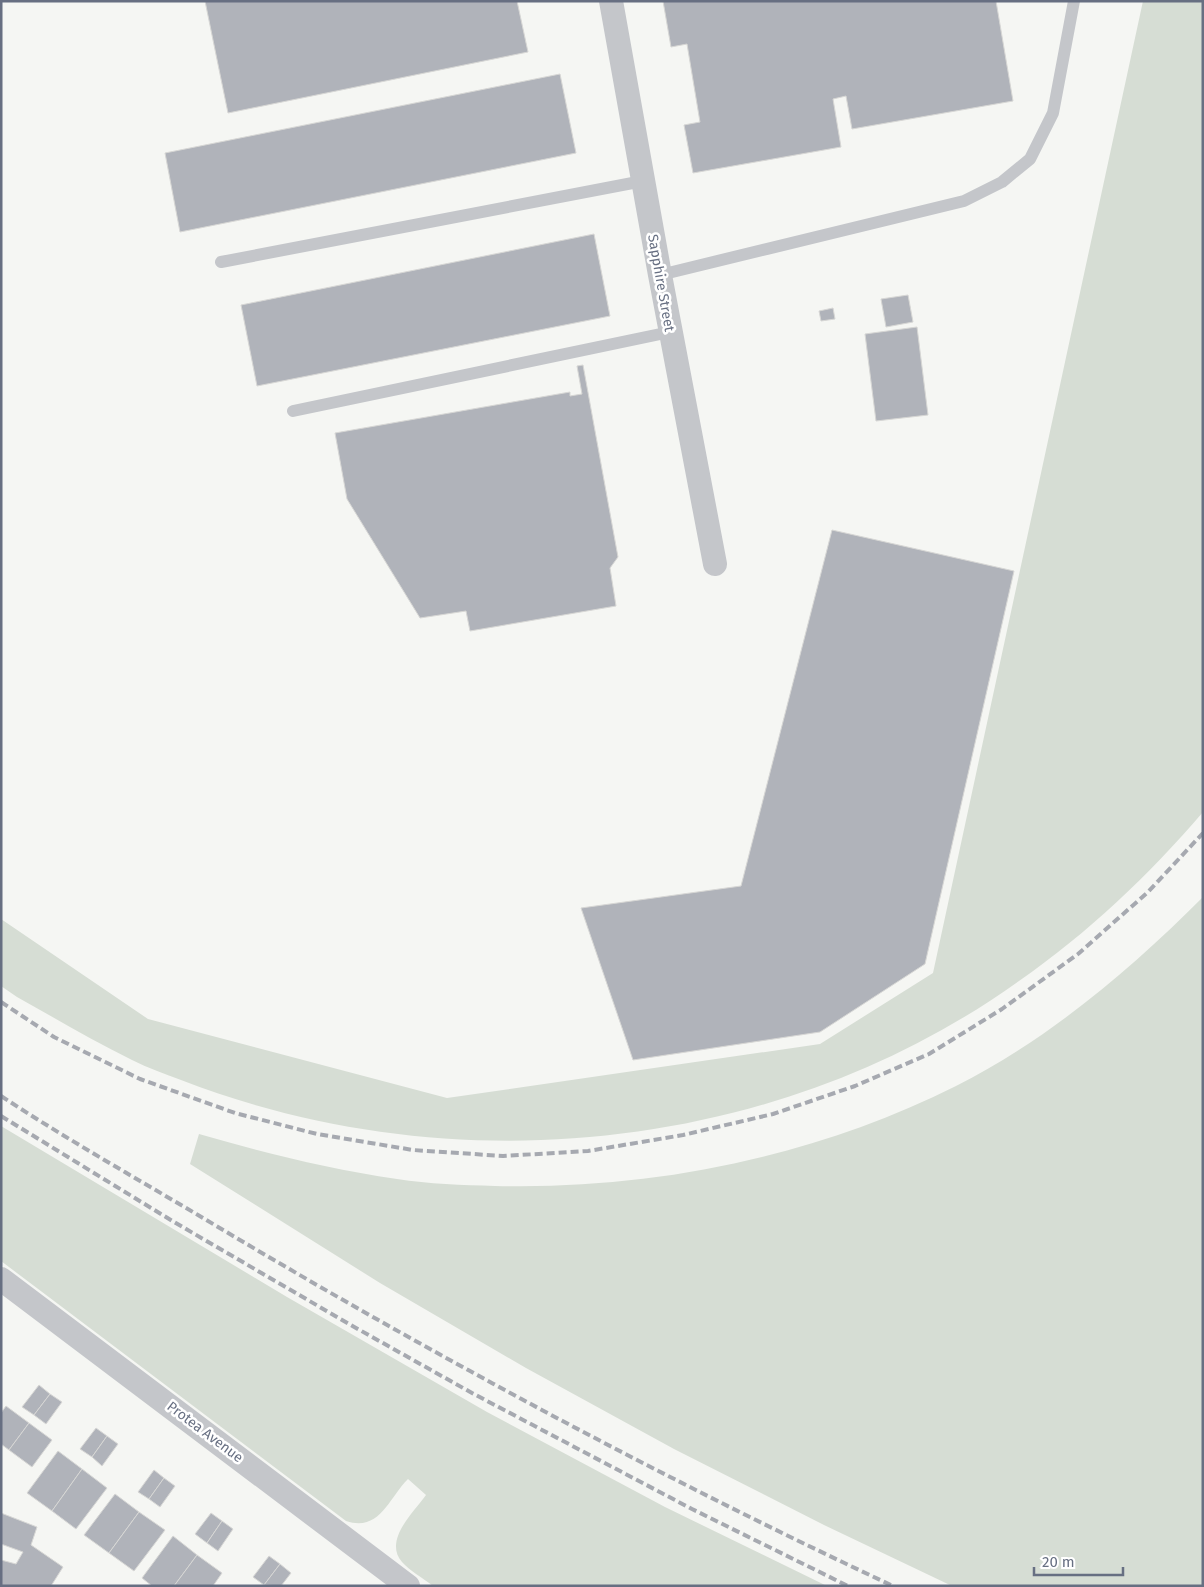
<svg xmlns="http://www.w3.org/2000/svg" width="1204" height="1587" font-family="'Fira Sans',sans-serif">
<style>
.green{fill:#d6ddd4}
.building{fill:#b0b3ba;stroke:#d7d7d5}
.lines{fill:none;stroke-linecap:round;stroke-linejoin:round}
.lane{stroke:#c4c6ca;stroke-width:12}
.street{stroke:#c4c6ca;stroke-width:24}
.rail{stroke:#a6a9b0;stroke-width:4;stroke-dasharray:8 4;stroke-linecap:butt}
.labels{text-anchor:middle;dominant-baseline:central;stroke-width:5;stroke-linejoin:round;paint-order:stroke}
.street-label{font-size:14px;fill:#676f82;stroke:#fff}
</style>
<rect width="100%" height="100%" fill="#f5f6f3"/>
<g class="green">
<path d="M1143,1H1203V812C1148,876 1088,933 1019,981C779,1153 455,1186 181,1080C165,1074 148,1068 132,1060C93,1041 55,1018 17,997L1,986V919L148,1019L447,1098L820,1044L933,973Z"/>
<path d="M1203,897V1586H952L824,1525L674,1449L526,1368L380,1283L190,1164L199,1134C265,1153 329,1169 397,1179C429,1184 462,1185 495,1186C653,1190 814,1157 956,1086C1049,1039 1130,970 1203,897Z"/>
<path d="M1,1126L287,1297L487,1412L665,1507L827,1586H433C423,1578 410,1571 402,1562C383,1540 414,1512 426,1495L408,1479C388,1499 380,1532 346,1521L1,1261Z"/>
</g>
<g class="building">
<path d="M205,1H517L528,52L228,113Z"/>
<path d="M663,1H996L1013,101L852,129L846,96L833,99L841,147L693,173L684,125L700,122L687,44L671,47Z"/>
<path d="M560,74L576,153L180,232L165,153Z"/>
<path d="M594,234L610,316L257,386L241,305Z"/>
<path d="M908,295L913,322L886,327L881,299Z"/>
<path d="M833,308L835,319L821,321L819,311Z"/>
<path d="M917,327L928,415L876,421L865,334Z"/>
<path d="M583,365L618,557L610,568L616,606L470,631L466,611L420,618L347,499L335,433L570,392V396L582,394L577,366Z"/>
<path d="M832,530L1014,571L925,964L820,1032L633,1060L581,908L741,886Z"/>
<path d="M39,1385L50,1394L34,1415L22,1407Z"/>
<path d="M50,1394L62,1402L46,1424L34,1415Z"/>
<path d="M6,1406L29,1423L9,1450L1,1444V1413Z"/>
<path d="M29,1423L52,1440L32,1467L9,1450Z"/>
<path d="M96,1428L107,1436L92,1457L80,1449Z"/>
<path d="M107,1436L118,1444L102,1466L92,1457Z"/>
<path d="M58,1451L82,1469L52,1511L27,1493Z"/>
<path d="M82,1469L107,1488L76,1529L52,1511Z"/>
<path d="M154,1470L164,1478L149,1499L138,1492Z"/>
<path d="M164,1478L175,1486L160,1507L149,1499Z"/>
<path d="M115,1494L139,1512L109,1553L84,1535Z"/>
<path d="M139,1512L165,1530L134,1571L109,1553Z"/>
<path d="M1,1513L37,1527L31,1545L63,1567L51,1586H1V1560L16,1564L23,1552L1,1544Z"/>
<path d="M211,1513L222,1521L207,1543L195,1534Z"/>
<path d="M222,1521L233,1529L218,1551L207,1543Z"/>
<path d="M173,1536L197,1555L174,1586H152L142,1578Z"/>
<path d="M197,1555L222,1573L213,1586H174Z"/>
<path d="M269,1556L280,1564L264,1585L253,1577Z"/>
<path d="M280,1564L291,1573L281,1586L264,1585Z"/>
</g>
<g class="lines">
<g class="lane">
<path d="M221,262L643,181"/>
<path d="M660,275L964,201L1002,182L1030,159L1053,113L1074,1"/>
<path d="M293,411L670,332"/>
</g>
<g class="street">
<path d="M611,1L660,275L715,564"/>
<path d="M1,1279L408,1586"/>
</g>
<g class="rail">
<path d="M1,1002L54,1037L140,1079L235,1113L317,1134L413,1150L503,1156L588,1151L683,1135L773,1114L855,1086L929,1054L1002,1009L1078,954L1148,892L1203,833"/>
<path d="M1,1096C65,1138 132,1176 198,1215C423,1350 656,1475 893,1586"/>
<path d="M1,1116L174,1222L349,1324L472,1393L692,1509L848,1586"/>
</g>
</g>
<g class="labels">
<g class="street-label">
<text transform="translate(661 283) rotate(80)">Sapphire Street</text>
<text transform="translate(205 1432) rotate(37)">Protea Avenue</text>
</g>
</g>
<rect width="1204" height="1587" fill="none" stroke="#676f82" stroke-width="5"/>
<path d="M1034 1567v8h89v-8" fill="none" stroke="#676f82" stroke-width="2.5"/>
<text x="1042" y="1567" font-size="15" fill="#676f82" stroke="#ffffff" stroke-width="4" paint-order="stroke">20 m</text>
</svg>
